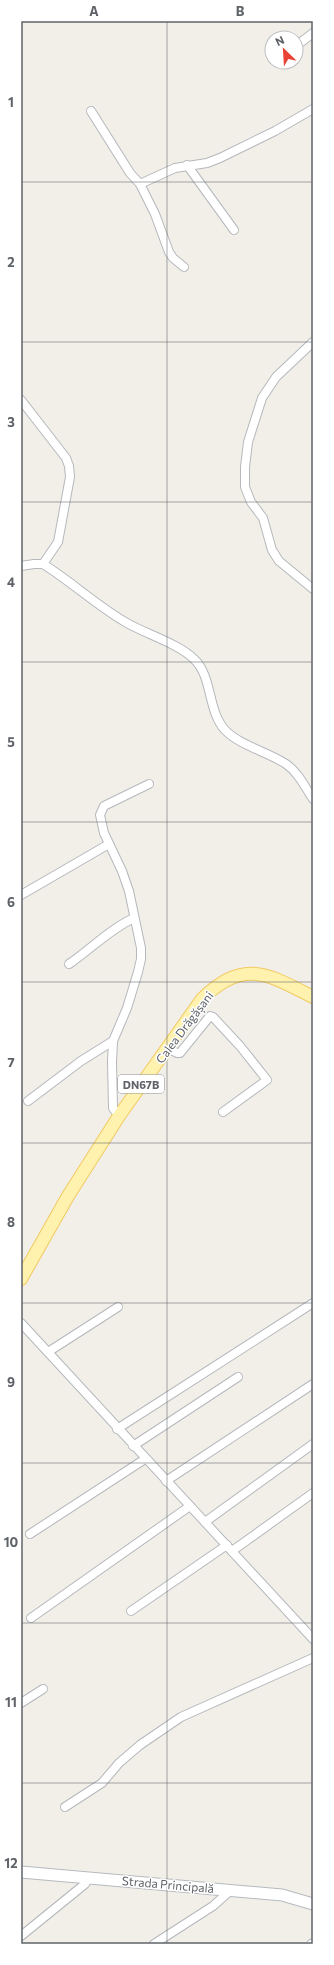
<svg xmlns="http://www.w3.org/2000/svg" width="334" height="1965" font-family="Commissioner,sans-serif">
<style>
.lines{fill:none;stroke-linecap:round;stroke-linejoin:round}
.street-casing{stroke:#b5b8bc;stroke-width:10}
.secondary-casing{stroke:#b6babf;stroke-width:13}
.primary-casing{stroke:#f2c960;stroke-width:14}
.street{stroke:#fff;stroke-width:8}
.secondary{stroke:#fff;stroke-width:11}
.primary{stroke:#fff2af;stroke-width:12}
.grid{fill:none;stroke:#5f6368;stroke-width:1;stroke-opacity:0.55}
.labels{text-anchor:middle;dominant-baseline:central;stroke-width:3;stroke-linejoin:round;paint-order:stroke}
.shield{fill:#fff;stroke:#8f9295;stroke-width:1}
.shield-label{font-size:11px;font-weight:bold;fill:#5f6368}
.street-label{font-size:12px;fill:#5f6368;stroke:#fff}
.neatline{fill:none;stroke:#5f6368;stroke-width:1.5}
.grid-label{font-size:13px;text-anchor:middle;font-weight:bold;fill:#5f6368}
</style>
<rect width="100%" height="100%" fill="#f1efe8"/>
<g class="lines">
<g class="street-casing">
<g id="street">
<path d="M296,46L313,33"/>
<path d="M91,111L130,173L140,184L155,214L169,252L173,258L184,267"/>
<path d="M187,165L234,230"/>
<path d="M140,184L175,168L207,163L220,158L275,131L313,109"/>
<path d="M313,342L276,377L262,398L248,442L245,467V487L251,502L263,518L272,550L279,561L313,589"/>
<path d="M21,400L66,458L69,466L70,477L58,542L43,564"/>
<path d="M21,566L34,564H43C72,582 97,606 127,623C146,634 179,644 194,659C213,677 207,710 225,730C239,745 268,752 286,764C298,772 305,787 313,799"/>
<path d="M21,895L109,844"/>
<path d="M69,964C91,949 110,929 134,918"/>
<path d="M167,1048L177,1053H180L210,1016L213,1017L240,1046L267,1080L223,1112"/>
<path d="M28,1101L81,1061L113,1041"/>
<path d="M119,1116L113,1108L112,1062L113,1041L127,1008L138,972L141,959V948L129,891L122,871L104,833L100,815L104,806L149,784"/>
<path d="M21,1323L313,1639"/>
<path d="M48,1352L118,1307"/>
<path d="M117,1429L313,1303"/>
<path d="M133,1446L238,1377"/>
<path d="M166,1481L313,1384"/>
<path d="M205,1522L313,1444"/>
<path d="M30,1534L145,1459"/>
<path d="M232,1551L313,1493"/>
<path d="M131,1611L227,1545"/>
<path d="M31,1618L190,1506"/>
<path d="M21,1703L43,1689"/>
<path d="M65,1807L102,1783L119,1763L140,1745L181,1717L313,1658"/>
<path d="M21,1936L85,1884L89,1877"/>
<path d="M154,1944L213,1906L231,1890"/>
<path d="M311,1944L313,1943"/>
</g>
</g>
<g class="secondary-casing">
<path id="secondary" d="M21,1872L282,1895L313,1904"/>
</g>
<g class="primary-casing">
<path id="primary" d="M21,1279L68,1196L119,1116L202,999C243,958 268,974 313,997"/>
</g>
<use href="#street" class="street"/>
<use href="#secondary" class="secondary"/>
<use href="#primary" class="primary"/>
</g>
<path class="grid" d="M167,21V1944M21,182H313M21,342H313M21,502H313M21,662H313M21,822H313M21,982H313M21,1143H313M21,1303H313M21,1463H313M21,1623H313M21,1783H313"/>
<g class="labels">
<rect class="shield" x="118" y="1075" width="46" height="18" rx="3"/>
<g class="shield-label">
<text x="141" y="1084">DN67B</text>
</g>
<g class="street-label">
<text transform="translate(184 1027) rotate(-53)">Calea Drăgășani</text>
<text transform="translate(168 1884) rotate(5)">Strada Principală</text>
</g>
</g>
<rect width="334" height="1965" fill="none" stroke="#ffffff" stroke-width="44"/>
<g transform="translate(284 50) rotate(335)"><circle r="19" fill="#ffffff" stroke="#bfc1c3"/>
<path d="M0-3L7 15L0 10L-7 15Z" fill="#ea4335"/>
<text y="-6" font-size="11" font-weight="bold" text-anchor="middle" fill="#5f6368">N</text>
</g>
<rect x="22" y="22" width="290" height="1921" class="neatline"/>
<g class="grid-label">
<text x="94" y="16">A</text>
<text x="240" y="16">B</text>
<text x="11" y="107">1</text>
<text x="11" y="267">2</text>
<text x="11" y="427">3</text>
<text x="11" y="587">4</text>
<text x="11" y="747">5</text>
<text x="11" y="907">6</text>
<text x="11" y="1067">7</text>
<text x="11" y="1227">8</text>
<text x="11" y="1387">9</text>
<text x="11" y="1547">10</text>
<text x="11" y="1707">11</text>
<text x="11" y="1868">12</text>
</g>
</svg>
